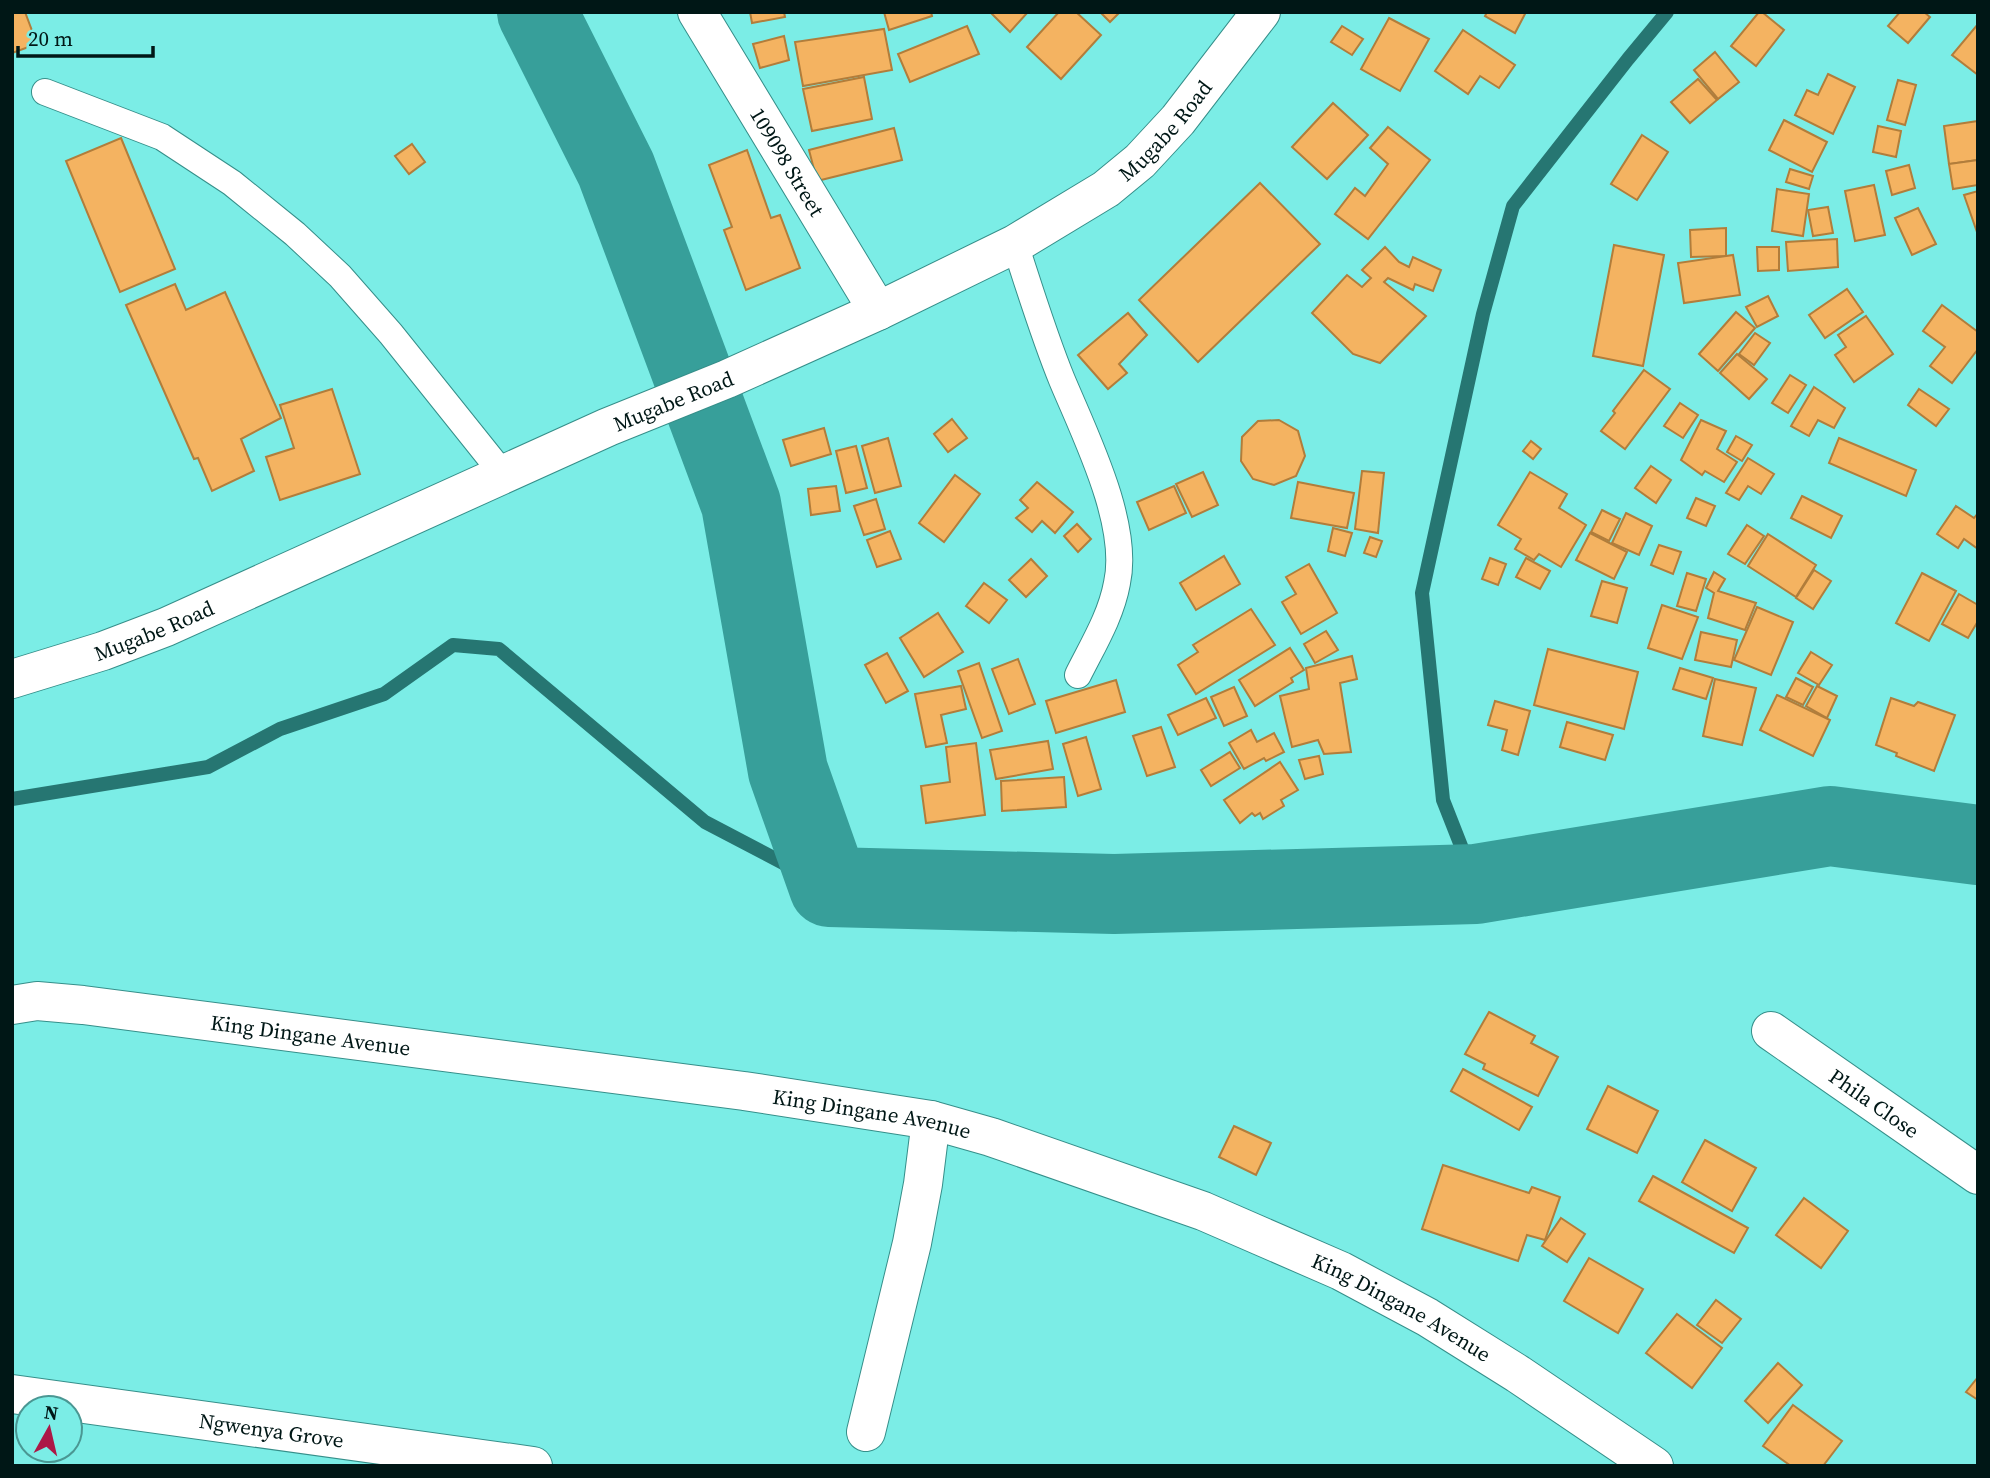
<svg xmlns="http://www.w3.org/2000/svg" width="1990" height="1478" font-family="'Source Serif 4',serif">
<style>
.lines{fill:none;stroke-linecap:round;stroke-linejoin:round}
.stream{stroke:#267672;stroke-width:14}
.river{stroke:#379f9a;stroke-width:80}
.building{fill:#f4b361;stroke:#b17d3b;stroke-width:2}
.service-casing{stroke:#368f8a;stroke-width:28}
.minor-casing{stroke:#368f8a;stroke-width:40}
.service{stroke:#fff;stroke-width:26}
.minor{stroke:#fff;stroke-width:38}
.labels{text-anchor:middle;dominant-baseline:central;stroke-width:7;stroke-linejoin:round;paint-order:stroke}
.street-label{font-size:21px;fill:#001716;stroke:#7bede6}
</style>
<rect width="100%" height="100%" fill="#7bede6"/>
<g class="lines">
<g class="stream">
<path d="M12,799L208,767L280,729L384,694L453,645L499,649L705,822L829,887"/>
<path d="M1476,884L1443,800L1422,593L1483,314L1513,206L1628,59L1667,12"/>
</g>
<path class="river" d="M537,12L616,169L741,504L788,771L829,887L1114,894L1476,884L1830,826L1978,845"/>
</g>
<g class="building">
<path d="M12,12H25L37,44L12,53Z"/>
<path d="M750,12H784L785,17L752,23Z"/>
<path d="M884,12H931L932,16L889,30Z"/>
<path d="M990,12H1028L1010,32Z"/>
<path d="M1059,12H1076L1101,35L1061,79L1027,47Z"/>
<path d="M1100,12H1120L1110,22Z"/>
<path d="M1487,12H1526L1515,33L1485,16Z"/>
<path d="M1759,12H1762L1784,30L1756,66L1731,46Z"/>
<path d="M1900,12H1924L1930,17L1908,43L1888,26Z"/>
<path d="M1389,18L1429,39L1400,91L1361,69Z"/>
<path d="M1978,24V75L1952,55Z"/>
<path d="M967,26L979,54L910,82L898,54Z"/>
<path d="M1342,26L1363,39L1352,55L1331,42Z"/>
<path d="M884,29L892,70L803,86L795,42Z"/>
<path d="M1463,30L1515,65L1499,88L1480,76L1468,94L1435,71Z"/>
<path d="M784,36L789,60L760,68L753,44Z"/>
<path d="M1715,52L1739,82L1718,99L1694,70Z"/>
<path d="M1828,74L1855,87L1833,134L1795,115L1807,90L1818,95Z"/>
<path d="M864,77L872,119L812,131L803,89Z"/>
<path d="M1698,79L1717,100L1690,123L1671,102Z"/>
<path d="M1898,80L1916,85L1905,125L1887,120Z"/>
<path d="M1333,103L1368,135L1327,179L1292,147Z"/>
<path d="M1784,120L1827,142L1812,172L1769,150Z"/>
<path d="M1978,121V160L1949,164L1944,126Z"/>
<path d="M1878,126L1901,131L1896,157L1873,152Z"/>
<path d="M1388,127L1430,160L1368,239L1335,214L1355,188L1365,196L1388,164L1370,148Z"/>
<path d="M894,128L902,160L817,181L809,150Z"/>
<path d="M1642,135L1668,152L1637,200L1611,184Z"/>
<path d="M121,138L175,269L120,292L66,161Z"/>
<path d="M412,144L425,162L409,174L395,156Z"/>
<path d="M747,150L771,218L780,215L800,268L746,290L724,230L732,227L709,165Z"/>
<path d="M1978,160V185L1953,189L1949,164Z"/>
<path d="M1909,165L1915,188L1892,195L1886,171Z"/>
<path d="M1790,169L1813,176L1809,189L1786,182Z"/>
<path d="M1260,183L1320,244L1198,362L1139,300Z"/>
<path d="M1874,185L1885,235L1855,241L1845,191Z"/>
<path d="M1777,189L1809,194L1803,236L1772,231Z"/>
<path d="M1978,191V235L1964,195Z"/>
<path d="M1828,207L1833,233L1813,236L1808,210Z"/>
<path d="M1918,208L1936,244L1912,255L1895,218Z"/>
<path d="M1726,228V256L1691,257L1690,230Z"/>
<path d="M1837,239L1838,267L1788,271L1786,242Z"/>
<path d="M1614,245L1664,255L1643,366L1593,356Z"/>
<path d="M1385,247L1399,262L1409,267L1413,257L1441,270L1433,291L1415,284L1413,290L1388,278L1384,282L1426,316L1380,363L1353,354L1312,313L1347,275L1362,287L1371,278L1362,270Z"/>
<path d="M1757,247H1779V270L1758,271Z"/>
<path d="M1733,255L1740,295L1684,303L1678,263Z"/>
<path d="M175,284L186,310L225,292L281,418L241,439L254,471L212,491L198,458L194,459L126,305Z"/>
<path d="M1847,289L1863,312L1825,338L1809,315Z"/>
<path d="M1768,296L1778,316L1757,327L1746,307Z"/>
<path d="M1942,305L1978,332V349L1952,383L1930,366L1945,347L1923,331Z"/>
<path d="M1736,312L1755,328L1718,371L1699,354Z"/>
<path d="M1128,313L1147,335L1119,364L1127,373L1108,389L1078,355Z"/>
<path d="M1866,316L1893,354L1854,382L1835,355L1846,347L1838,335Z"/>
<path d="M1755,333L1770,343L1754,365L1739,354Z"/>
<path d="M1737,354L1767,379L1749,399L1720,373Z"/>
<path d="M1644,370L1670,389L1625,449L1601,431L1615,413L1613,411Z"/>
<path d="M1790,375L1806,385L1788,413L1772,403Z"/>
<path d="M1814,387L1845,408L1834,428L1818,420L1809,436L1791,426Z"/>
<path d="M332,389L360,474L280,500L266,457L294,448L280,405Z"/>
<path d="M1919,389L1949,409L1936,426L1908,405Z"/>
<path d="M1680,403L1698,415L1683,438L1664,426Z"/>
<path d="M952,419L967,438L948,452L934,434Z"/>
<path d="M1279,420L1298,431L1305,456L1296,476L1274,485L1253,479L1241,461L1242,437L1258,421Z"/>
<path d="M1701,420L1726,431L1717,449L1737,462L1724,482L1705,471L1702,475L1681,460Z"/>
<path d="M824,428L831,454L791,466L783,440Z"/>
<path d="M1736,436L1752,445L1742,461L1727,452Z"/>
<path d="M888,438L901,486L875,493L862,446Z"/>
<path d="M1839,438L1916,470L1906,496L1829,463Z"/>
<path d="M1531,441L1541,449L1533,459L1523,451Z"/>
<path d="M856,446L867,488L846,493L836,451Z"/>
<path d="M1748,458L1774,474L1761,494L1748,486L1739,500L1726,493Z"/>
<path d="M1651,466L1671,480L1656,503L1635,488Z"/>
<path d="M1362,471L1384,473L1378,533L1355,529Z"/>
<path d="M1203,472L1218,505L1192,517L1176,484Z"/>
<path d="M1530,472L1567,494L1559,508L1586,525L1561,567L1539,554L1534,560L1515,549L1521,539L1498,525Z"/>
<path d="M955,475L980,494L944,542L919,523Z"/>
<path d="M1037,482L1073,512L1055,533L1042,521L1032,532L1016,518L1028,508L1020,500Z"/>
<path d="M1298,482L1354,493L1347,528L1291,518Z"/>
<path d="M836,486L840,511L811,515L808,489Z"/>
<path d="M1174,486L1186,513L1149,530L1137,502Z"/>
<path d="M1802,496L1842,516L1831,538L1791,518Z"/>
<path d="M1696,498L1715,506L1706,526L1687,518Z"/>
<path d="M876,499L885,529L864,535L854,506Z"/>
<path d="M1956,506L1974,518L1978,513V549L1964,539L1958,548L1937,534Z"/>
<path d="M1602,510L1620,519L1609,541L1591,532Z"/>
<path d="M1626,513L1652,526L1639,555L1612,543Z"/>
<path d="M1077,524L1091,539L1078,552L1064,536Z"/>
<path d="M1747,525L1764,536L1745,564L1728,554Z"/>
<path d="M1333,528L1352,533L1345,556L1328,551Z"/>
<path d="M890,531L901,559L877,567L867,540Z"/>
<path d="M1590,533L1627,552L1614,579L1576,560Z"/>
<path d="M1768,534L1816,565L1796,597L1748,566Z"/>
<path d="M1370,537L1382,541L1376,557L1364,553Z"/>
<path d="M1659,545L1681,552L1673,574L1651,565Z"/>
<path d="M1224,556L1240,584L1196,610L1180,583Z"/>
<path d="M1490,558L1506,564L1498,585L1482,579Z"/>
<path d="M1526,558L1550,571L1540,589L1516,577Z"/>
<path d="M1031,559L1047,576L1026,597L1009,580Z"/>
<path d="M1309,564L1337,613L1301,634L1282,602L1296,594L1286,577Z"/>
<path d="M1814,570L1831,581L1813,609L1796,598Z"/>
<path d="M1714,572L1725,579L1718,591L1756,603L1745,630L1708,618L1714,593L1706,588Z"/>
<path d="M1687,573L1706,579L1696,611L1677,606Z"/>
<path d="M1922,573L1956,591L1929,641L1896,623Z"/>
<path d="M1602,581L1627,588L1617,623L1591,616Z"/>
<path d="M984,583L1007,600L989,623L966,606Z"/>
<path d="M1959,594L1978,605V621L1968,638L1942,624Z"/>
<path d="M1662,605L1698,617L1682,659L1648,648Z"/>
<path d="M1757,607L1793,622L1771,675L1734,660Z"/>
<path d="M1251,609L1275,645L1196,694L1178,665L1198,652L1193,645Z"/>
<path d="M938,613L963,652L924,677L900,638Z"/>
<path d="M1326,631L1338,650L1315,663L1304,644Z"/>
<path d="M1701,632L1737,640L1731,667L1695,660Z"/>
<path d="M1290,648L1304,670L1291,678L1293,682L1255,706L1239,680Z"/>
<path d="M1548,649L1638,672L1624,729L1534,705Z"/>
<path d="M1811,652L1832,665L1819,685L1798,673Z"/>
<path d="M887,653L908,691L886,703L865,665Z"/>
<path d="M1352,656L1357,679L1340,683L1351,752L1324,754L1318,740L1292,747L1280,696L1309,689L1306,668Z"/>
<path d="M1018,659L1035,704L1009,714L992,669Z"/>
<path d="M979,663L1002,731L982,738L958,671Z"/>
<path d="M1680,668L1713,678L1706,699L1673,689Z"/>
<path d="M1796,678L1813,687L1803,705L1786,697Z"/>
<path d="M1715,679L1756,688L1742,745L1703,736Z"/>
<path d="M1116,680L1125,712L1056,733L1046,701Z"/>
<path d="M961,686L966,709L941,715L947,743L926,747L915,694Z"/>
<path d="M1817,686L1837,696L1827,718L1806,706Z"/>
<path d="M1234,687L1247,716L1224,726L1211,697Z"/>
<path d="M1777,695L1830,720L1813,756L1760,730Z"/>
<path d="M1206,698L1216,718L1178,735L1168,715Z"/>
<path d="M1891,698L1914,706L1918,702L1955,715L1934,771L1896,756L1897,753L1876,745Z"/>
<path d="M1495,701L1530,711L1518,755L1502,750L1507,730L1488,725Z"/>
<path d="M1567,722L1613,735L1605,760L1560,747Z"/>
<path d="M1161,727L1175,767L1147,776L1133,736Z"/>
<path d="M1251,730L1257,742L1274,733L1284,752L1266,761L1264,758L1244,769L1229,743Z"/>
<path d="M1086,737L1101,789L1078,796L1063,744Z"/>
<path d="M1048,741L1053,769L996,779L990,750Z"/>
<path d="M976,743L985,815L926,823L921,786L950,782L946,747Z"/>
<path d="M1230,752L1240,768L1211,786L1201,770Z"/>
<path d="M1319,756L1323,774L1305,779L1299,760Z"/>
<path d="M1280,762L1298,790L1281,800L1284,806L1263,819L1260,813L1255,816L1252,813L1240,823L1224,800Z"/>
<path d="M1064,777L1066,807L1002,811L1001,781Z"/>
<path d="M1489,1012L1535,1036L1531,1043L1558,1057L1538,1096L1483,1069L1485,1064L1465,1054Z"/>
<path d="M1463,1069L1532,1107L1519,1130L1451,1091Z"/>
<path d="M1608,1086L1658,1111L1637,1153L1587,1129Z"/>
<path d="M1234,1126L1271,1143L1256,1175L1219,1157Z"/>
<path d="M1705,1140L1756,1168L1732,1211L1682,1182Z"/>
<path d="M1443,1165L1529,1193L1532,1187L1560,1197L1545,1240L1527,1235L1518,1261L1422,1229Z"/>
<path d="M1653,1176L1748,1228L1734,1253L1639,1201Z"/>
<path d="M1804,1198L1848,1231L1821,1268L1776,1235Z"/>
<path d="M1561,1218L1585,1234L1567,1262L1542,1246Z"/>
<path d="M1589,1258L1643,1289L1618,1333L1564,1301Z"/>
<path d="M1716,1300L1741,1319L1722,1343L1697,1325Z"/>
<path d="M1677,1314L1722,1348L1692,1388L1646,1353Z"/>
<path d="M1778,1363L1802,1385L1768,1423L1745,1401Z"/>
<path d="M1978,1377V1400L1966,1392Z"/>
<path d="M1793,1405L1842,1441L1823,1466H1791L1763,1446Z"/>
</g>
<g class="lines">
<g class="service-casing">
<g id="service">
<path d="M45,92L162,137L232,183L295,234L340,276L391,334L503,474"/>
<path d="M1015,244C1030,290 1044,336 1062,380C1085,435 1130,524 1117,583C1111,616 1093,645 1078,675"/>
</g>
</g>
<g class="minor-casing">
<g id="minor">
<path id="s1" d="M697,12L878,311"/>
<path id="s2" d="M12,679L103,651L166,627L608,427L727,379L878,311L1015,244L1106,189L1140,161L1178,120L1261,12"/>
<path id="s3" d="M12,1005L37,1001L83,1005L744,1091L931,1120L991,1137L1203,1211L1341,1271L1427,1317L1518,1374L1654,1466"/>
<path id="s4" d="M1771,1031L1978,1175"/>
<path id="s5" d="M12,1394L533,1466"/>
<path d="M866,1432L912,1243L923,1184L931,1120"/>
</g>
</g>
<use href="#service" class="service"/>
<use href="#minor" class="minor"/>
</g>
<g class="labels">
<g class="street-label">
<text stroke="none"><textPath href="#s2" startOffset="1284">Mugabe Road</textPath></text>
<text stroke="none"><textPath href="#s1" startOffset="175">109098 Street</textPath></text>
<text stroke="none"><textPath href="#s2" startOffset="718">Mugabe Road</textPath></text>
<text stroke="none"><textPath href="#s2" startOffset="150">Mugabe Road</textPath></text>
<text stroke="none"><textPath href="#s3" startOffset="301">King Dingane Avenue</textPath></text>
<text stroke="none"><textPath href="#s4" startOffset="126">Phila Close</textPath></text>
<text stroke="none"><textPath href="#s3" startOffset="868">King Dingane Avenue</textPath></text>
<text stroke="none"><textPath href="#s3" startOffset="1435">King Dingane Avenue</textPath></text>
<text stroke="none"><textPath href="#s5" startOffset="262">Ngwenya Grove</textPath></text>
</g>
</g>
<rect width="1990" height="1478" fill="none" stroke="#001716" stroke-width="28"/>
<g transform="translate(49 1429) rotate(8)"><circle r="33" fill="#7bede6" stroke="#4a9793" stroke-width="2"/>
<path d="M0-5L12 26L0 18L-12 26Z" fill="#ac1847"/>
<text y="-10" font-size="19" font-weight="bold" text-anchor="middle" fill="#001716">N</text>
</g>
<path d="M18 46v10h135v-10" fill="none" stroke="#001716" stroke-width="3.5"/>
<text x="28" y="46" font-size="21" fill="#001716" stroke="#7bede6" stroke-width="5" paint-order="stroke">20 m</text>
</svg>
